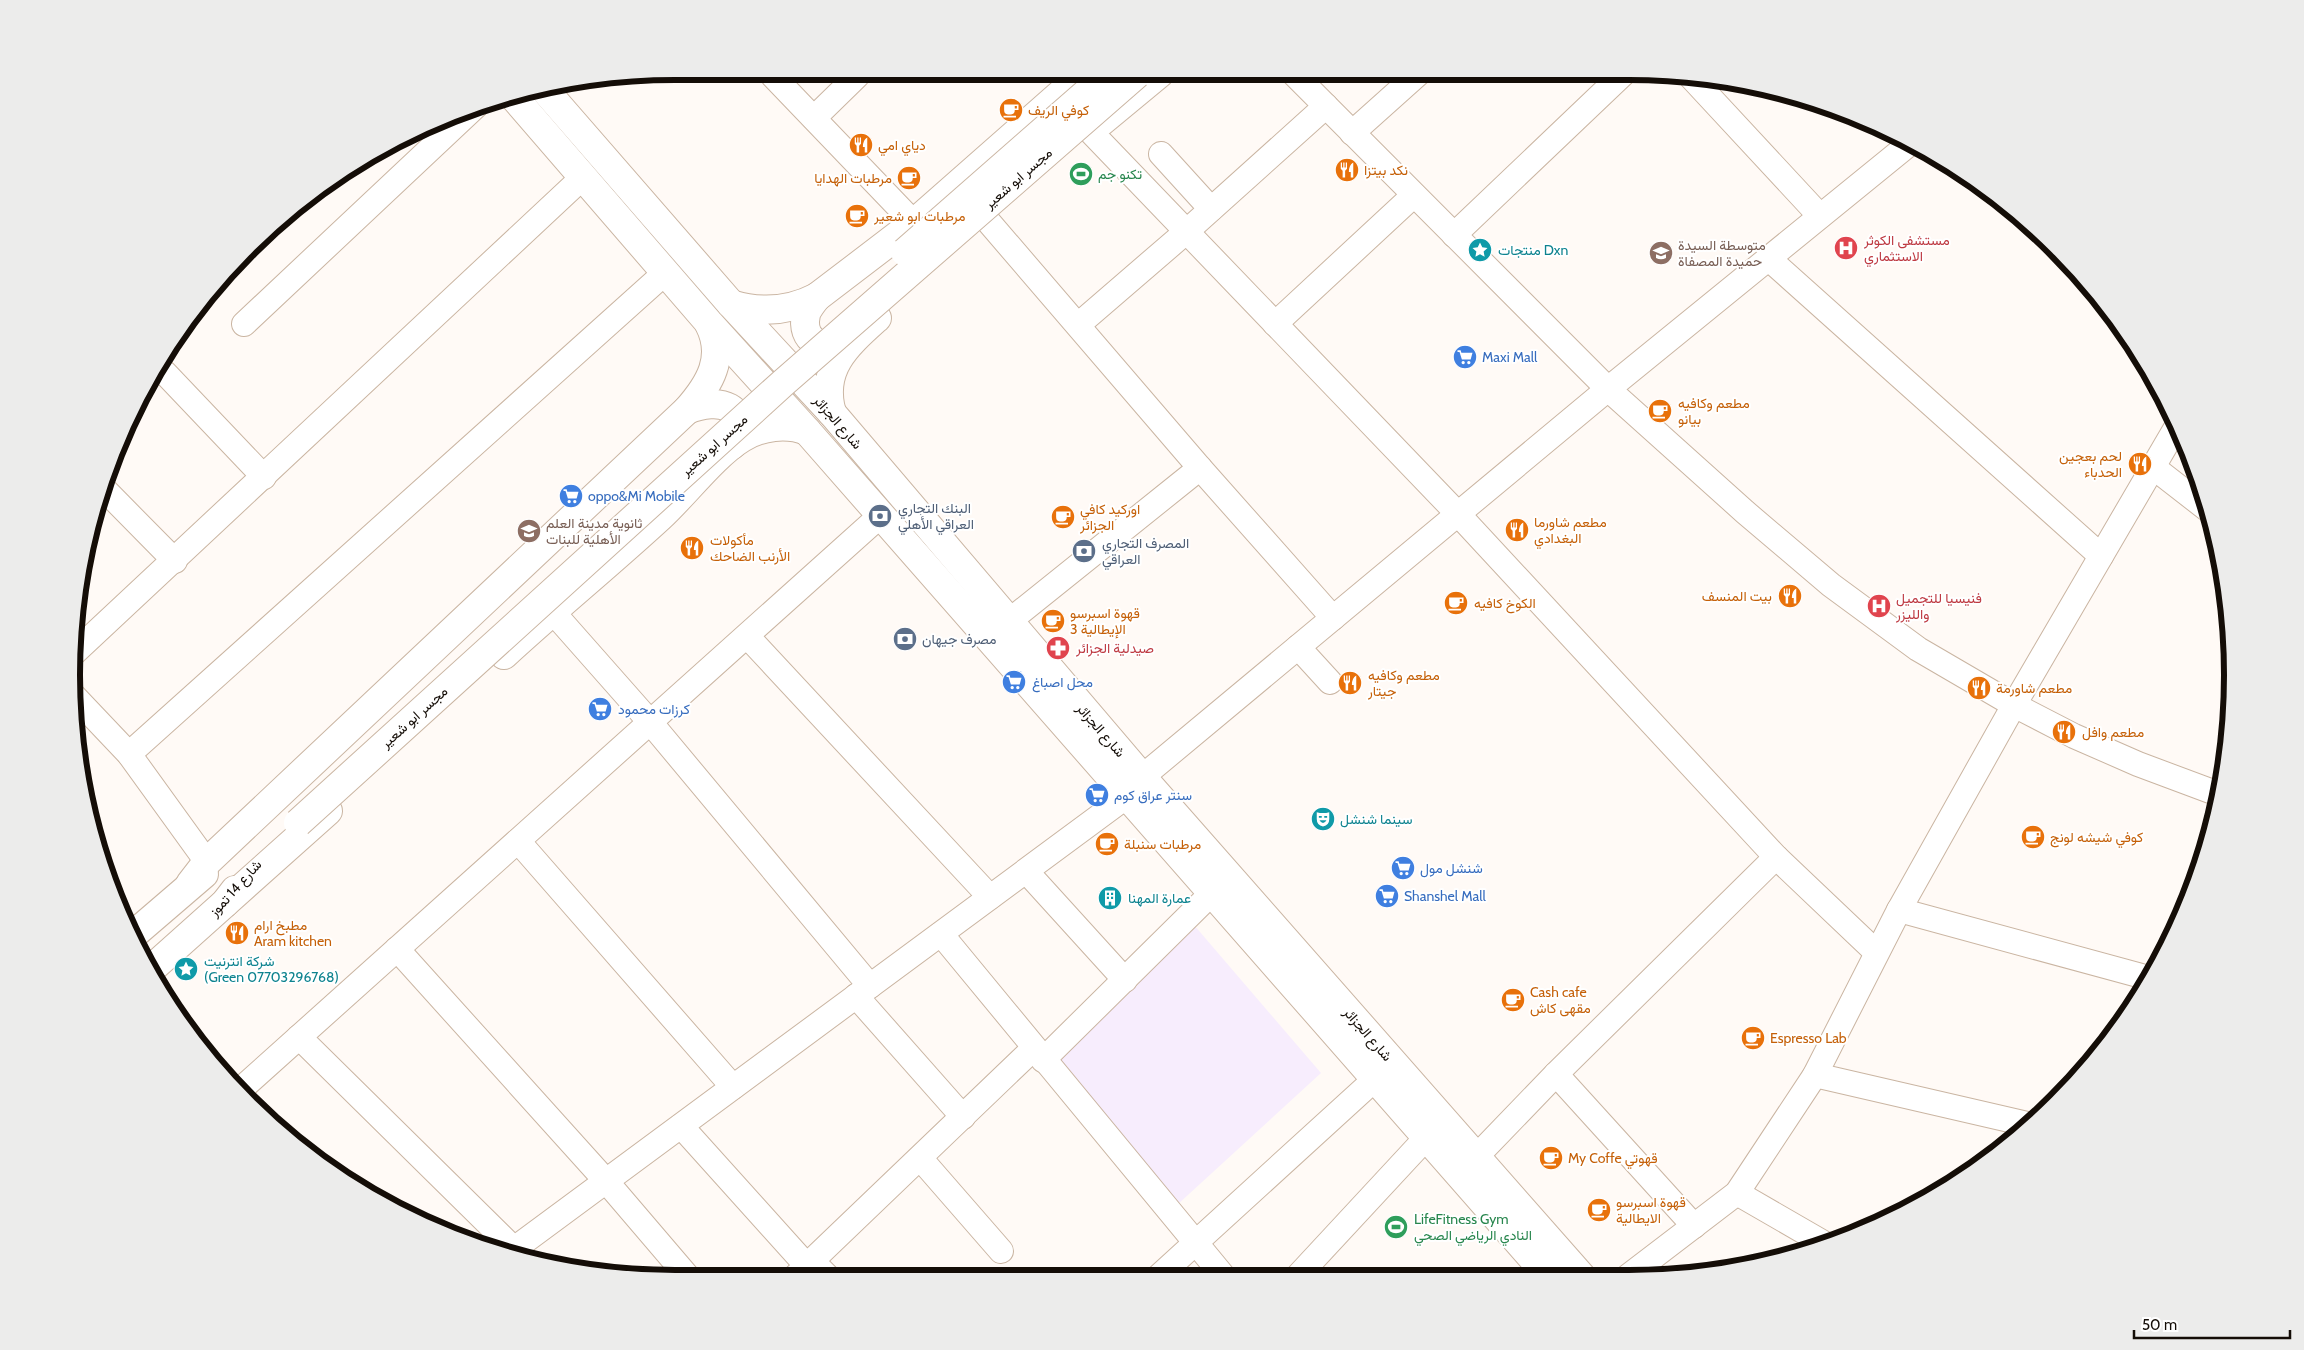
<svg xmlns="http://www.w3.org/2000/svg" width="2304" height="1350" font-family="Cabin,Vazirmatn,sans-serif">
<style>
.education{fill:#f7edfd}
.lines{fill:none;stroke-linecap:round;stroke-linejoin:round}
.minor-casing{stroke:#cab5a2;stroke-width:26}
.major-casing{stroke:#cab5a2;stroke-width:30}
.minor{stroke:#fff;stroke-width:24}
.major{stroke:#fff;stroke-width:28}
.major-bridge-casing{stroke:#cab5a2;stroke-width:30;stroke-linecap:butt}
.major-bridge{stroke:#fff;stroke-width:28}
.labels{text-anchor:middle;dominant-baseline:central;stroke-width:4;stroke-linejoin:round;paint-order:stroke}
.food-label{font-size:14px;fill:#c56008;stroke:#fff;text-anchor:start}
.leisure-label{font-size:14px;fill:#27864d;stroke:#fff;text-anchor:start}
.street-label{font-size:14px;fill:#140d07;stroke:#fff}
.health-label{font-size:14px;fill:#be3a42;stroke:#fff;text-anchor:start}
.education-label{font-size:14px;fill:#785e54;stroke:#fff;text-anchor:start}
.culture-label{font-size:14px;fill:#0d838f;stroke:#fff;text-anchor:start}
.shop-label{font-size:14px;fill:#366cbe;stroke:#fff;text-anchor:start}
.service-label{font-size:14px;fill:#4e5e75;stroke:#fff;text-anchor:start}
.rim{fill:none;stroke:#140d07;stroke-width:6}
</style>
<rect width="100%" height="100%" fill="#fffaf6"/>
<path class="education" d="M1194,925L1321,1073L1177,1205L1057,1059Z"/>
<g class="lines">
<g class="minor-casing">
<g id="minor">
<path d="M1294,74L1608,389L1745,512L1831,585L1918,649L2014,705L2074,736L2138,764L2221,795"/>
<path d="M773,76L914,223"/>
<path d="M1691,77L1820,216"/>
<path d="M814,118L857,76"/>
<path d="M1090,131L1458,514L1776,857L1876,952"/>
<path d="M1352,133L1419,73"/>
<path d="M1161,154L1211,209"/>
<path d="M987,220L1200,468L1333,618"/>
<path d="M1454,235L1624,73"/>
<path d="M1768,258L2101,556"/>
<path d="M244,324L478,104"/>
<path d="M1275,324L1414,195"/>
<path d="M1078,325L1187,231L1326,106"/>
<path d="M165,373L264,477"/>
<path d="M2153,467L2207,509"/>
<path d="M103,488L175,561"/>
<path d="M552,611L650,722L870,986"/>
<path d="M1008,622L1200,468"/>
<path d="M747,636L990,897"/>
<path d="M1298,647L1330,682"/>
<path d="M74,653L582,178"/>
<path d="M73,695L129,754L207,862"/>
<path d="M129,754L666,272"/>
<path d="M1142,777L1608,389L1908,145"/>
<path d="M518,841L733,1087"/>
<path d="M1026,871L1125,980"/>
<path d="M1899,910L2149,978"/>
<path d="M941,934L1224,1277"/>
<path d="M397,949L606,1181L688,1277"/>
<path d="M856,996L963,1117"/>
<path d="M299,1037L514,1249"/>
<path d="M1043,1060L1212,893"/>
<path d="M1556,1074L1694,1226"/>
<path d="M1815,1075L2027,1124"/>
<path d="M240,1090L881,515"/>
<path d="M681,1126L807,1266"/>
<path d="M1476,1157L1556,1074L1776,857"/>
<path d="M920,1158L1001,1251"/>
<path d="M1737,1193L1827,1245"/>
<path d="M510,1252L1127,796"/>
<path d="M812,1261L828,1277"/>
<path d="M795,1277L1034,1048"/>
<path d="M1158,1277L1374,1080"/>
<path d="M1297,1277L1426,1138"/>
<path d="M1627,1277L1737,1193L1815,1075L1899,910L2014,705L2177,426"/>
</g>
</g>
<g class="major-casing">
<g id="major">
<path d="M544,89L731,304L832,413L1142,777L1582,1277"/>
<path d="M513,96L709,323L807,431L1549,1277"/>
<path d="M1101,122L1159,74"/>
<path d="M817,297C813,302 808,308 806,314C800,342 823,351 845,342"/>
<path d="M731,304C760,313 790,311 817,297L914,223L1082,75"/>
<path d="M687,410C719,397 752,405 732,445"/>
<path d="M832,413C819,369 847,345 877,318"/>
<path d="M504,655C555,608 609,564 660,517C685,494 714,455 742,438C761,426 787,423 807,431"/>
<path d="M190,884L207,862L687,410C710,384 726,357 709,324"/>
<path d="M225,903L328,811"/>
<path d="M133,935L204,874"/>
<path d="M149,971L225,903L235,890"/>
</g>
</g>
<use href="#minor" class="minor"/>
<use href="#major" class="major"/>
<g class="major-bridge-casing">
<g id="major-bridge">
<path d="M905,252L1107,75"/>
<path d="M298,823L783,383L1137,74"/>
</g>
</g>
<use href="#major-bridge" class="major-bridge"/>
</g>
<defs>
<g id="cafe-disc" transform="scale(1.25)"><circle r="9.5" fill="#e8710a" stroke="#fff"/><path d="M-5.5-4.5H6V0H3Q3 3.5 0 3.5H-2.5Q-5.5 3.5-5.5 0ZM3-3.2v2h1.7v-2ZM-6 4.5H4V6H-6Z" fill="#fff"/></g>
<g id="restaurant-disc" transform="scale(1.25)"><circle r="9.5" fill="#e8710a" stroke="#fff"/><path d="M-5-6h1v4h1v-4h1v4h1v-4h1v5L-1.5 .5V6h-2V.5L-5-1ZM5-6V6H3V1.5H1.5Q1.5-4 5-6Z" fill="#fff"/></g>
<g id="stadium-disc" transform="scale(1.25)"><circle r="9.5" fill="#2e9e5b" stroke="#fff"/><path d="M0-5a6.5 5 0 1 0 0 10a6.5 5 0 1 0 0-10ZM-3.5-1.8h7v3.6h-7Z" fill="#fff"/></g>
<g id="hospital-disc" transform="scale(1.25)"><circle r="9.5" fill="#e0444e" stroke="#fff"/><path d="M-5-5h3v3.5h4V-5h3V5h-3V1.5h-4V5h-3Z" fill="#fff"/></g>
<g id="sight-disc" transform="scale(1.25)"><circle r="9.5" fill="#0f9aa8" stroke="#fff"/><path d="M0-6L1.8-2.2L6-1.7L2.9 1.2L3.7 5.4L0 3.3L-3.7 5.4L-2.9 1.2L-6-1.7L-1.8-2.2Z" fill="#fff"/></g>
<g id="school-disc" transform="scale(1.25)"><circle r="9.5" fill="#8d6e63" stroke="#fff"/><path d="M0-5L7-2L0 1L-7-2ZM-4 1L0 2.5L4 1V4Q0 6-4 4Z" fill="#fff"/></g>
<g id="supermarket-disc" transform="scale(1.25)"><circle r="9.5" fill="#3f7fe0" stroke="#fff"/><path d="M-6-5.5h2.5l.6 2H6L4.5 2H-2.5L-4.4-4H-6ZM-1.5 3.2a1.3 1.3 0 1 0 .1 0ZM3 3.2a1.3 1.3 0 1 0 .1 0Z" fill="#fff"/></g>
<g id="bank-disc" transform="scale(1.25)"><circle r="9.5" fill="#5c6f8a" stroke="#fff"/><path d="M-6-4H6V4H-6ZM0-2.3a2.3 2.3 0 1 0 0 4.6a2.3 2.3 0 1 0 0-4.6Z" fill="#fff"/></g>
<g id="pharmacy-disc" transform="scale(1.25)"><circle r="9.5" fill="#e0444e" stroke="#fff"/><path d="M-2-6h4v4h4v4h-4v4h-4v-4h-4v-4h4Z" fill="#fff"/></g>
<g id="theatre-disc" transform="scale(1.25)"><circle r="9.5" fill="#0f9aa8" stroke="#fff"/><path d="M-5-5.5Q0-4 5-5.5V0Q5 5 0 6Q-5 5-5 0ZM-3.3-2.5H-1v1.5H-3.3ZM1-2.5H3.3v1.5H1ZM-2.8 1Q0 5.5 2.8 1Z" fill="#fff"/></g>
<g id="building-disc" transform="scale(1.25)"><circle r="9.5" fill="#0f9aa8" stroke="#fff"/><path d="M-4-6H4V6H1V3H-1V6H-4ZM-2.5-4.3h1.7v1.8h-1.7ZM.8-4.3h1.7v1.8H.8ZM-2.5-1h1.7V.8h-1.7ZM.8-1h1.7V.8H.8Z" fill="#fff"/></g>
</defs>
<g fill-rule="evenodd">
<use href="#cafe-disc" x="1011" y="110"/>
<use href="#restaurant-disc" x="861" y="145"/>
<use href="#restaurant-disc" x="1347" y="170"/>
<use href="#stadium-disc" x="1081" y="174"/>
<use href="#cafe-disc" x="909" y="178"/>
<use href="#cafe-disc" x="857" y="216"/>
<use href="#hospital-disc" x="1846" y="248"/>
<use href="#sight-disc" x="1480" y="250"/>
<use href="#school-disc" x="1661" y="253"/>
<use href="#supermarket-disc" x="1465" y="357"/>
<use href="#cafe-disc" x="1660" y="411"/>
<use href="#restaurant-disc" x="2140" y="464"/>
<use href="#supermarket-disc" x="571" y="496"/>
<use href="#bank-disc" x="880" y="516"/>
<use href="#cafe-disc" x="1063" y="517"/>
<use href="#restaurant-disc" x="1517" y="530"/>
<use href="#school-disc" x="529" y="531"/>
<use href="#restaurant-disc" x="692" y="548"/>
<use href="#bank-disc" x="1084" y="551"/>
<use href="#restaurant-disc" x="1790" y="596"/>
<use href="#cafe-disc" x="1456" y="603"/>
<use href="#hospital-disc" x="1879" y="606"/>
<use href="#cafe-disc" x="1053" y="621"/>
<use href="#bank-disc" x="905" y="639"/>
<use href="#pharmacy-disc" x="1058" y="648"/>
<use href="#supermarket-disc" x="1014" y="682"/>
<use href="#restaurant-disc" x="1350" y="683"/>
<use href="#restaurant-disc" x="1979" y="688"/>
<use href="#supermarket-disc" x="600" y="709"/>
<use href="#restaurant-disc" x="2064" y="732"/>
<use href="#supermarket-disc" x="1097" y="795"/>
<use href="#theatre-disc" x="1323" y="819"/>
<use href="#cafe-disc" x="2033" y="837"/>
<use href="#cafe-disc" x="1107" y="844"/>
<use href="#supermarket-disc" x="1403" y="868"/>
<use href="#supermarket-disc" x="1387" y="896"/>
<use href="#building-disc" x="1110" y="898"/>
<use href="#restaurant-disc" x="237" y="933"/>
<use href="#sight-disc" x="186" y="969"/>
<use href="#cafe-disc" x="1513" y="1000"/>
<use href="#cafe-disc" x="1753" y="1038"/>
<use href="#cafe-disc" x="1551" y="1158"/>
<use href="#cafe-disc" x="1599" y="1210"/>
<use href="#stadium-disc" x="1396" y="1227"/>
</g>
<g class="labels">
<g class="food-label">
<text x="1028" y="110">كوفي الريف</text>
<text x="878" y="145">دياي امي</text>
<text x="1364" y="170">نكد بيتزا</text>
<text x="892" y="178" text-anchor="end">مرطبات الهدايا</text>
<text x="874" y="216">مرطبات ابو شعير</text>
<text x="1678" y="403">مطعم وكافيه<tspan x="1678" dy="16">بيانو</tspan></text>
<text x="2122" y="456" text-anchor="end">لحم بعجين<tspan x="2122" dy="16">الحدباء</tspan></text>
<text x="1080" y="509">اوركيد كافي<tspan x="1080" dy="16">الجزائر</tspan></text>
<text x="1534" y="522">مطعم شاورما<tspan x="1534" dy="16">البغدادي</tspan></text>
<text x="710" y="540">مأكولات<tspan x="710" dy="16">الأرنب الضاحك</tspan></text>
<text x="1772" y="596" text-anchor="end">بيت المنسف</text>
<text x="1474" y="603">الكوخ كافيه</text>
<text x="1070" y="613">قهوة اسبرسو<tspan x="1070" dy="16">الإيطالية 3</tspan></text>
<text x="1368" y="675">مطعم وكافيه<tspan x="1368" dy="16">جيتار</tspan></text>
<text x="1996" y="688">مطعم شاورمة</text>
<text x="2082" y="732">مطعم وافل</text>
<text x="2050" y="837">كوفي شيشه لونج</text>
<text x="1124" y="844">مرطبات سنبلة</text>
<text x="254" y="925">مطبخ ارام<tspan x="254" dy="16">Aram kitchen</tspan></text>
<text x="1530" y="992">Cash cafe<tspan x="1530" dy="16">مقهى كاش</tspan></text>
<text x="1770" y="1038">Espresso Lab</text>
<text x="1568" y="1158">My Coffe قهوتي</text>
<text x="1616" y="1202">قهوة اسبرسو<tspan x="1616" dy="16">الايطالية</tspan></text>
</g>
<g class="leisure-label">
<text x="1098" y="174">تكنو جم</text>
<text x="1414" y="1219">LifeFitness Gym<tspan x="1414" dy="16">النادي الرياضي الصحي</tspan></text>
</g>
<g class="street-label">
<text transform="translate(1018 178) rotate(-41)">مجسر ابو شعير</text>
<text transform="translate(838 422) rotate(49)">شارع الجزائر</text>
<text transform="translate(714 445) rotate(-42)">مجسر ابو شعير</text>
<text transform="translate(414 717) rotate(-42)">مجسر ابو شعير</text>
<text transform="translate(1101 730) rotate(49)">شارع الجزائر</text>
<text transform="translate(235 888) rotate(-48)">شارع 14 تموز</text>
<text transform="translate(1368 1034) rotate(49)">شارع الجزائر</text>
</g>
<g class="health-label">
<text x="1864" y="240">مستشفى الكوثر<tspan x="1864" dy="16">الاستثماري</tspan></text>
<text x="1896" y="598">فنيسيا للتجميل<tspan x="1896" dy="16">والليزر</tspan></text>
<text x="1076" y="648">صيدلية الجزائر</text>
</g>
<g class="education-label">
<text x="1678" y="245">متوسطة السيدة<tspan x="1678" dy="16">حميدة المصفاة</tspan></text>
<text x="546" y="523">ثانوية مدينة العلم<tspan x="546" dy="16">الأهلية للبنات</tspan></text>
</g>
<g class="culture-label">
<text x="1498" y="250">منتجات Dxn</text>
<text x="1340" y="819">سينما شنشل</text>
<text x="1128" y="898">عمارة المهنا</text>
<text x="204" y="961">شركة انترنيت<tspan x="204" dy="16">(Green 07703296768)</tspan></text>
</g>
<g class="shop-label">
<text x="1482" y="357">Maxi Mall</text>
<text x="588" y="496">oppo&amp;Mi Mobile</text>
<text x="1032" y="682">محل اصباغ</text>
<text x="618" y="709">كرزات محمود</text>
<text x="1114" y="795">سنتر عراق كوم</text>
<text x="1420" y="868">شنشل مول</text>
<text x="1404" y="896">Shanshel Mall</text>
</g>
<g class="service-label">
<text x="898" y="508">البنك التجاري<tspan x="898" dy="16">العراقي الأهلي</tspan></text>
<text x="1102" y="543">المصرف التجاري<tspan x="1102" dy="16">العراقي</tspan></text>
<text x="922" y="639">مصرف جيهان</text>
</g>
</g>
<path d="M0 0H2304V1350H0ZM675 80H1629A595 595 0 0 1 2224 675V675A595 595 0 0 1 1629 1270H675A595 595 0 0 1 80 675V675A595 595 0 0 1 675 80Z" fill="#ececeb" fill-rule="evenodd"/>
<path class="rim" d="M675 80H1629A595 595 0 0 1 2224 675V675A595 595 0 0 1 1629 1270H675A595 595 0 0 1 80 675V675A595 595 0 0 1 675 80Z"/>
<path d="M2134 1330v8h156v-8" fill="none" stroke="#140d07" stroke-width="2.5"/>
<text x="2142" y="1330" font-size="15" fill="#140d07" stroke="#ffffff" stroke-width="4" paint-order="stroke">50 m</text>
</svg>
